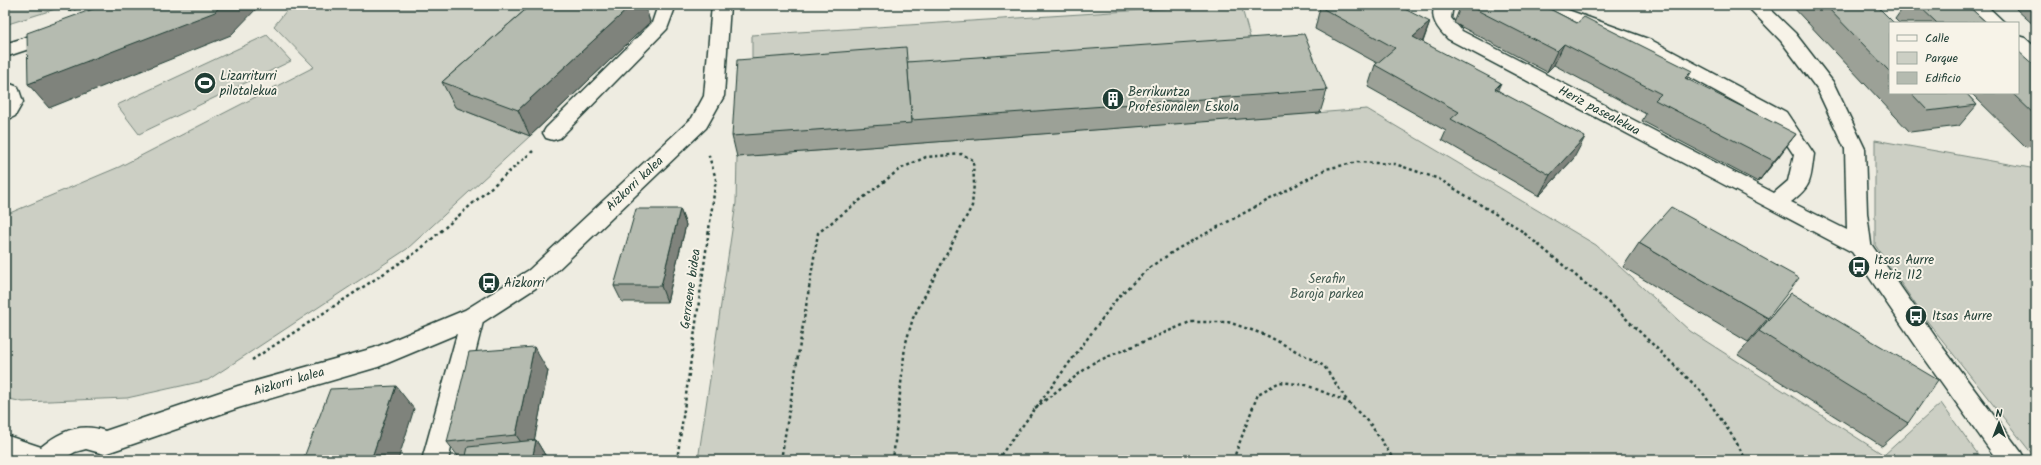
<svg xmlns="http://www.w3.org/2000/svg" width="2041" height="465" font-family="Kalam,sans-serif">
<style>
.green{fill:#cccfc4;stroke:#76867c}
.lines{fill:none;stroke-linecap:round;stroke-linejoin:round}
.street-casing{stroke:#1f3d34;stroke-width:3}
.path{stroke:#1f3d34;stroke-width:2.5;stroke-dasharray:3 3;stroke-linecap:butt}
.street{fill:#f7f3e8;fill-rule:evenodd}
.wall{fill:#9ca197;stroke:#1f3d34}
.shaded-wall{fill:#7f837b;stroke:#1f3d34}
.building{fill:#b5bbb0;stroke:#1f3d34}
.labels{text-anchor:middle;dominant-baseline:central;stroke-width:4;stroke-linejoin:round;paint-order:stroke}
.poi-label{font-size:13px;fill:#1f3d34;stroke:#f7f3e8;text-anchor:start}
.street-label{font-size:13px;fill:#1f3d34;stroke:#f7f3e8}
.park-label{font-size:13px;fill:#425a51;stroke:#f7f3e8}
</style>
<rect width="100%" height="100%" fill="#eeece1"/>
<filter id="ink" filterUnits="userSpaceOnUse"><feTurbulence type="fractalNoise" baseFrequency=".025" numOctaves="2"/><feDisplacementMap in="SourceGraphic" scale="8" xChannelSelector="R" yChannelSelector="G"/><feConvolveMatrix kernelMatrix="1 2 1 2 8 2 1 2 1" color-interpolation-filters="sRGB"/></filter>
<g filter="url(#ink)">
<g class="green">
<path d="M5,5H68L5,25Z"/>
<path d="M291,5H571L455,107L530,136L407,249L208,380L127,398L23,402L5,398V215L119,167L314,67L274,26Z"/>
<path d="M1222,5H1241L1255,55L752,74V35Z"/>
<path d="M267,35L291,61L139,134L117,105Z"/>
<path d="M1367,109L1596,245L1690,331L1884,455L1941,403L1982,460H698L736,203L737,157Z"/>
<path d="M1875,140L2036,169V459L1924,317L1875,245Z"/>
</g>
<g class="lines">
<g class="street-casing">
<g id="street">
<path d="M658,5H676L667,29L560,138L553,140L546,138L543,133L546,128L652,23Z"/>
<path d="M712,5H730L724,96L706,128L545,282L483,322L448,460H422L457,334L378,367L238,408L104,454L86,449L75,452L62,460H13L5,457V435L41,447C60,431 82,422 105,431L238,386L374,348L465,310L529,270L692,118L704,96Z"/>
<path d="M1435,5H1453L1451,18L1462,31L1774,193L1788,181L1794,155L1772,122L1637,48L1530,9L1527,5H1554L1651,40L1786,112L1814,154C1810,180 1813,185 1791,202L1847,230L1845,149L1817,89L1781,41L1746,5H1766L1795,33L1833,82L1865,149L1867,213L1871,244L1941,345L2021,452L2025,460H1997L1925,359L1852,252L1448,39C1439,30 1429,19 1435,5Z"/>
<path d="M1966,5H1986L2005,23H1985Z"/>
<path d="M55,28L62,30L64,34L62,38L5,57V44Z"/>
<path d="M2018,36L2025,38L2036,48V64L2029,63L2018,52Z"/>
<path d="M5,82L18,87L23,102L15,116L5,121Z"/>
</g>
</g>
<g class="path">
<path d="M68,11L87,5"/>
<path d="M252,360L418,251L533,151"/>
<path d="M1035,408L1093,363L1190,322H1228L1266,335L1324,366L1348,402"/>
<path d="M677,460L716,179L708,153"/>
<path d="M781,460L818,233L900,169L926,157L962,154L973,160L974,183L972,206L913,318L905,346L893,460"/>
<path d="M997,460L1119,296L1150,267L1179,248L1326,169L1357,162L1395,164L1439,179L1518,228L1615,308L1703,393L1735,440L1746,460"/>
<path d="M1233,460L1258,394L1280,382L1306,385L1348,402L1371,425L1394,460"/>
</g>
<use href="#street" class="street"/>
</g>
<g class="wall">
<path d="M531,5H645L650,22L530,136L455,107L442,82Z"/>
<path d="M1461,5H1542L1687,79L1780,155L1758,182L1642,121L1646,114L1554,65L1547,72L1454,23Z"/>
<path d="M1791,5H1876L1890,23V93H1966L1977,105L1959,126L1910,132Z"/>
<path d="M1905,5H1967L1987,23H1899L1895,19Z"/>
<path d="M2019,5H2036V27L2016,9Z"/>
<path d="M1320,7L1430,22L1423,42L1498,90L1574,158L1539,196L1442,140L1446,131L1368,87L1375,65L1377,63L1315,29Z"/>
<path d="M908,62L1327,90L1320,113L737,157L732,136Z"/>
<path d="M2036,67V145L2026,147L1971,93H2018Z"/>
<path d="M680,209L686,225L667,302H622L614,286Z"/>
<path d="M1639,243L1768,318L1748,342L1623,267Z"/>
<path d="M1791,293L1908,423L1882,446L1738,355Z"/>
<path d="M548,371L534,440H536L548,460H461L447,442Z"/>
</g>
<g class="shaded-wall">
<path d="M221,5H260L231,35L49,108L28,84Z"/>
<path d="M632,5H645L650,22L530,136L518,110Z"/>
<path d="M1430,22L1422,43L1413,37Z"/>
<path d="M1564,44L1554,65L1547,72L1557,51Z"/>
<path d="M1692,71L1679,92L1685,78Z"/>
<path d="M1501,83L1491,104L1495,89Z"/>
<path d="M1796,134L1780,155L1758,182L1774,161Z"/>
<path d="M1585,137L1574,158L1539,196L1550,175Z"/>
<path d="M680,209L686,225L667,302L661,286Z"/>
<path d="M534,347L548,371L531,457L516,435Z"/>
<path d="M396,386L414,409L398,460H371Z"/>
<path d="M536,440L548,460H532Z"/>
</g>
<g class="building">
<path d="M104,5H221L215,12L28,84L27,33Z"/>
<path d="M531,5H632L518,110L442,82Z"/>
<path d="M1323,5H1397L1430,22L1413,37L1501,83L1495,89L1585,137L1550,175L1451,119L1459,112L1375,65L1395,48L1320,7Z"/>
<path d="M1467,5H1542L1577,23L1584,17L1692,71L1685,78L1796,134L1774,161L1655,100L1661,94L1564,44L1557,51Z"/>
<path d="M1825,5H1876L1894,23H1890V72Z"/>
<path d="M1918,5H1967L1987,23H1937Z"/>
<path d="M1304,34L1327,90L912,120L907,62Z"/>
<path d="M906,47L912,123L732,136L737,60Z"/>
<path d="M2018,51L2036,67V116L2012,93H2018Z"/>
<path d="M1911,93H1966L1977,105L1928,111Z"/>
<path d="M1671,207L1799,278L1768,318L1639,243Z"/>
<path d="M636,209H680L661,286H614Z"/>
<path d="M1791,293L1938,380L1908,423L1759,331Z"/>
<path d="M534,347L516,435L447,442L469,352Z"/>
<path d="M396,386L371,460H303L330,389Z"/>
<path d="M536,440L532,460H465L468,447Z"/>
</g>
</g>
<defs>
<g id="stadium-disc" transform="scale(1.15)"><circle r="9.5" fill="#1f3d34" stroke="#f7f3e8"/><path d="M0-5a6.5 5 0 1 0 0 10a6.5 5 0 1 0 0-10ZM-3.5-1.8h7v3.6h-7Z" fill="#fff"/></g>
<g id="building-disc" transform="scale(1.15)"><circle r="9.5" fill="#1f3d34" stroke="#f7f3e8"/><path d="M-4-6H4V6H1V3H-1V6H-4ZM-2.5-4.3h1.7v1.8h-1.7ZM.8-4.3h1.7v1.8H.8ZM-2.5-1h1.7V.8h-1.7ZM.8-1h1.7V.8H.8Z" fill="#fff"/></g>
<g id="bus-disc" transform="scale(1.15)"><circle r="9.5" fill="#1f3d34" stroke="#f7f3e8"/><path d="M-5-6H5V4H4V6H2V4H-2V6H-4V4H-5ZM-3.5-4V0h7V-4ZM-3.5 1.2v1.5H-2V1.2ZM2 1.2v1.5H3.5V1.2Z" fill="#fff"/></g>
</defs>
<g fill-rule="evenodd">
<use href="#stadium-disc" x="205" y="83"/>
<use href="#building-disc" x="1113" y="99"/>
<use href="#bus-disc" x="1859" y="267"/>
<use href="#bus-disc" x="489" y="283"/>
<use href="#bus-disc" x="1916" y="316"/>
</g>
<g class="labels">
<g class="poi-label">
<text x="220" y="76">Lizarriturri<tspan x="220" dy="15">pilotalekua</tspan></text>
<text x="1128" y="92">Berrikuntza<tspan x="1128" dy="15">Profesionalen Eskola</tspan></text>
<text x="1874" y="260">Itsas Aurre<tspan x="1874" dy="15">Heriz 112</tspan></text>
<text x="504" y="283">Aizkorri</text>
<text x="1932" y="316">Itsas Aurre</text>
</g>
<g class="street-label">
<text transform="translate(1599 111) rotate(28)">Heriz pasealekua</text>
<text transform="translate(635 184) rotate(-43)">Aizkorri kalea</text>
<text transform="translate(691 289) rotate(-82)">Gerraene bidea</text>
<text transform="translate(289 382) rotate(-16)">Aizkorri kalea</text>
</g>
<g class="park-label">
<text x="1327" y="279">Serafin<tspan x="1327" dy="15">Baroja parkea</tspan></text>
</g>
</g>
<rect width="2041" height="465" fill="none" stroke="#f7f3e8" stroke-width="20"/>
<rect x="10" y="10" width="2021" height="445" fill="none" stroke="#1f3d34" stroke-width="1.5" filter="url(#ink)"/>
<rect x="1889" y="22" width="130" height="72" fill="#f7f3e8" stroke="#a1aaa0"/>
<rect x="1897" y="35" width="20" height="6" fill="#f7f3e8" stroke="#a1aaa0"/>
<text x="1925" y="42" font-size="12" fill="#1f3d34">Calle</text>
<rect x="1897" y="52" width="20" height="12" fill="#cccfc4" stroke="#a1aaa0"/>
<text x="1925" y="62" font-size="12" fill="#1f3d34">Parque</text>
<rect x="1897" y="72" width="20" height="12" fill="#b5bbb0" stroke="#a1aaa0"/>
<text x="1925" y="82" font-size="12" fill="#1f3d34">Edificio</text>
<g transform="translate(1999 423)" stroke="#f7f3e8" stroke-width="3" paint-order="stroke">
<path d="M0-3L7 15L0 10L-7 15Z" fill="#1f3d34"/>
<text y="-6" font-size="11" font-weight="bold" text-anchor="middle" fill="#1f3d34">N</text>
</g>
</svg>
